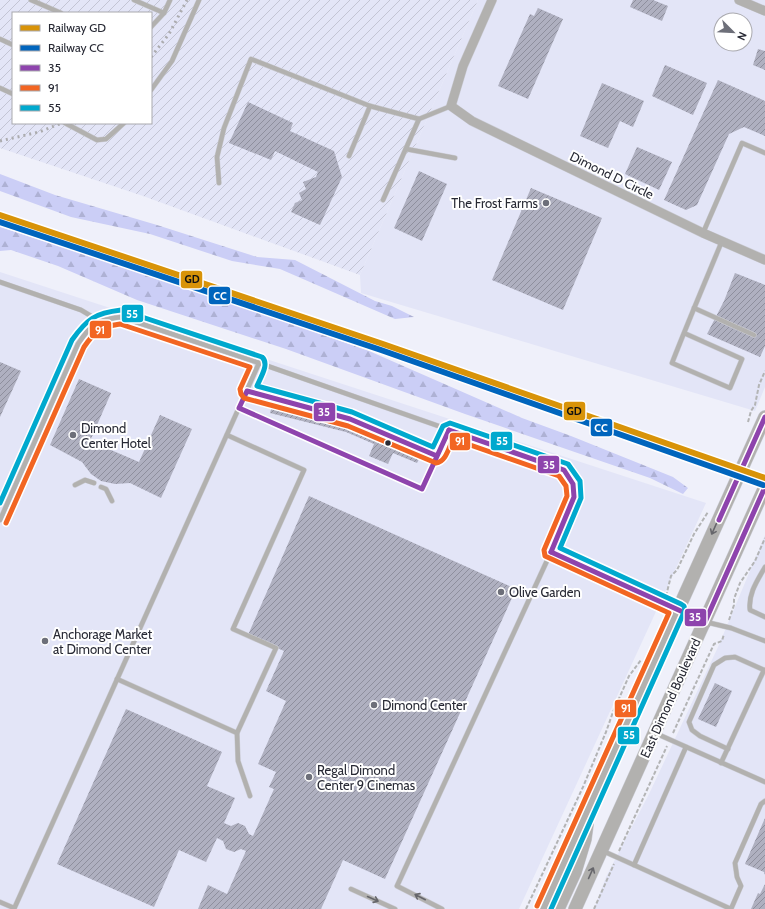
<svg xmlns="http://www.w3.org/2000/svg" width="765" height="909" font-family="Cabin,sans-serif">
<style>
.built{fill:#e3e5f7;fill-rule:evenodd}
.industrial{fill:url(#industrial-furrows);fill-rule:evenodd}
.forest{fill:url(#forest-firs)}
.building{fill:url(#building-hatch)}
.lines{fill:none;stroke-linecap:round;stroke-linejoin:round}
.service-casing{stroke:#cccdd6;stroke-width:5.5}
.minor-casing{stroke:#cccdd6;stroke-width:10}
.secondary-casing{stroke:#cccdd6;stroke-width:14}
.path{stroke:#b3b4b5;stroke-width:2;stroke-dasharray:4 2;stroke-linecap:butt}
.service{stroke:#b2b1af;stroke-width:4.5}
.minor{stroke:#b2b1af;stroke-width:9}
.secondary{stroke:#b2b1af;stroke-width:13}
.rail{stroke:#acacaf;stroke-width:3;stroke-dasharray:2 4;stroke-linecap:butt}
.bus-1-casing{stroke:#fff;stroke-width:8}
.bus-2-casing{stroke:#fff;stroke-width:8}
.bus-3-casing{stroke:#fff;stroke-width:8}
.bus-1{stroke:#8e44ad;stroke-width:5}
.bus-2{stroke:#f26522;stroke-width:5}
.bus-3{stroke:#00a9ce;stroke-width:5}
.rail-1-casing{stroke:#fff;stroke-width:9}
.rail-2-casing{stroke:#fff;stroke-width:9}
.rail-1{stroke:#d89308;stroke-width:6}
.rail-2{stroke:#0065bd;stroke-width:6}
.oneway{stroke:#66666b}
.poi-dot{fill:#6d6f79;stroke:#fff;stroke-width:1.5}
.bus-dot{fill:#272934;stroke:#fff;stroke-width:1.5}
.labels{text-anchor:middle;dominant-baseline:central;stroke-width:4;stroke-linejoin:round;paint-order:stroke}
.street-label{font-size:13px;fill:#272934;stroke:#fff}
.poi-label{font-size:13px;fill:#272934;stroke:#fff;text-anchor:start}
.line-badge{stroke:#fff;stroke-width:1.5}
.badge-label{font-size:11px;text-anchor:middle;font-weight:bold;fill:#fff}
.pale-badge-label{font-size:11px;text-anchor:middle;font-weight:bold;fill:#111}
</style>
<defs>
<pattern id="industrial-furrows" width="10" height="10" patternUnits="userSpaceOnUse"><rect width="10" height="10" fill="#e3e5f7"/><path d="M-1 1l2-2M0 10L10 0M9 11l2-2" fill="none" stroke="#c3c4d4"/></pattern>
<pattern id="forest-firs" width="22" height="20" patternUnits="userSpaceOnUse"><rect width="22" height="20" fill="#cbcef6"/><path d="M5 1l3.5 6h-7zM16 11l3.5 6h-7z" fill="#aeb1d4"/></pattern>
<pattern id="building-hatch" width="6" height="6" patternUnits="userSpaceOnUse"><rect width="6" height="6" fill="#afb0c0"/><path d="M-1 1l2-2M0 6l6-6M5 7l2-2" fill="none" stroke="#8e8f9d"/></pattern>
</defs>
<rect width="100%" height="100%" fill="#eff0fa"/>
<g class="built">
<path d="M478,0H765V387L755,411L361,293L360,275ZM721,20H745V44H721Z"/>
<path d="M0,272L706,503L519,909H0Z"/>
<path d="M765,535V909H594L606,877L650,792L718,647Z"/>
</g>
<path class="industrial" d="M0,0H478L360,275L143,196L0,148ZM13,13H151V123H13Z"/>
<g class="forest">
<path d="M0,174L55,195L157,225L257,257L295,260L375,301L392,306L414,317L395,319L280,269L232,261L150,234L71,217L0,191Z"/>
<path d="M0,227L127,268L264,314L369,351L522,418L571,436L673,477L688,488L683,494L650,478L465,414L286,349L137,300L58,266L11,250L0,251Z"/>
</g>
<g class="building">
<path d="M633,0H653L668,6L662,21L630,7Z"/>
<path d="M538,8L563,19L528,99L498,86L530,14L534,16Z"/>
<path d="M758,49L765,51V70L753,65Z"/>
<path d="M665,65L707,83L693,115L652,96Z"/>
<path d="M718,80L765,101V136L744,127L729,134L697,205L686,210L664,200Z"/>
<path d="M602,83L644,101L633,127L620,121L608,148L580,136Z"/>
<path d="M248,102L293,123L290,131L334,151L342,177L320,225L291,212L295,203L302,200L299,193L306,189L303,182L316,177L318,172L275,151L271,160L229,143Z"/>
<path d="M637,147L672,162L659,190L625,174Z"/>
<path d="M419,171L447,184L422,241L394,228Z"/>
<path d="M531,188L602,218L563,310L492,280Z"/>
<path d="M735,273L765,285V346L760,357L707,334L724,301Z"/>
<path d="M0,362L21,371L0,417Z"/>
<path d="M79,379L111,393L90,441L139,462L160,415L192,429L161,498L130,483L115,484L101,481L91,474L82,462L50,445Z"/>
<path d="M272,406L348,425L420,457L417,463L393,453L388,464L369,456L374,444L346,432L270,413Z"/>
<path d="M309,496L516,589L385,879L343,860L321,909H198L208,885L227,894L246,851L241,849L234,852L226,849L223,841L217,838L206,862L179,850L154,907L57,864L126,709L222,752L207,786L235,798L224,823L231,826L238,823L245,826L249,834L253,836L274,789L269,787L276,772L258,764L286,701L266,691L284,651L248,635Z"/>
<path d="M715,683L732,691L716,727L698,719Z"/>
<path d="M765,818V875L764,872L745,864Z"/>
<path d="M765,884V909H751L758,893L760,894Z"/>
</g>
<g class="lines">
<g class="service-casing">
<g id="service">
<path d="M31,0L61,13"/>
<path d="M134,0L164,13"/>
<path d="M151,27L164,13L170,0"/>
<path d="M0,39L13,45"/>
<path d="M0,88L13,94"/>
<path d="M151,90L172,61L199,0"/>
<path d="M65,123L97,140L106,139L124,123"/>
<path d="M406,149L455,158"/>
<path d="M349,156L370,106"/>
<path d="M219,183L217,157L224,128L251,59L370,106L419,119L451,106"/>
<path d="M383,200L419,119"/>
<path d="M703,233L742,143L765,153"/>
<path d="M0,282L81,310L91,316L95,323"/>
<path d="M694,308L754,335"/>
<path d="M684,333L742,359L730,388L672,363C688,322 705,282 722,241"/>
<path d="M247,391L350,419L437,456"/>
<path d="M239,408L422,489L449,430"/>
<path d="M75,485L85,480L94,483"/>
<path d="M101,487L106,489L112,501"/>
<path d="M0,520L78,344C92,323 95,320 121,317L259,363L564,470L573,484L574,497L551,552L397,886L442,909"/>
<path d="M551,552L677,609"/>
<path d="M765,567C757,581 748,594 750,610L765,617"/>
<path d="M706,622L731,628L765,641"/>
<path d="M117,679L237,733L276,648L233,629L304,470L227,435"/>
<path d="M237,733L238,761L250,796"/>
<path d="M655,733L765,782"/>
<path d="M728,749L700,736L692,730L689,722L714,665L725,658L735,657L764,670"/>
<path d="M721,763L764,670H765"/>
<path d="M603,851L634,865L686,747"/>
<path d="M634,865L731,909L741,886L737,877L735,863L761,804L765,801"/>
<path d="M351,889L395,909"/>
<path d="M0,902L14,908"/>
<path d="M14,909L259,363"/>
</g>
</g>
<g class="minor-casing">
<g id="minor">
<path d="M492,0L463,66L451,106L472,121L703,233L765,260"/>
<path d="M739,0L765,11"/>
</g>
</g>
<g class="secondary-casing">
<g id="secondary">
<path d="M678,610L705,622"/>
<path d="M543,909L765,417"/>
<path d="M558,909L575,872L585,839L587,824"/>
<path d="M575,909L765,487"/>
</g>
</g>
<g class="path">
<path d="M748,422L751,411L755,405L759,385L765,371"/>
<path d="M666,596L671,576L677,570L694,534L708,512"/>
<path d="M729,620L734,605V599L740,583L755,561L765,538"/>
<path d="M673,733L714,644L722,641L724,634"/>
<path d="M619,851L667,746"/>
<path d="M526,909L583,787L606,732L613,712L629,676L641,660"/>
<path d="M594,909L614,864"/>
</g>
<use href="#service" class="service"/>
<use href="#minor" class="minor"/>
<use href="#secondary" class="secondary"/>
<g class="rail">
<path d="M151,57L169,34L187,0"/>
<path d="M0,141L39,132L62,123"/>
</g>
<g class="bus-1-casing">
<g id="bus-1">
<path d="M449,430L564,470L573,484L574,497L551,552"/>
<path d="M437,456L350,419L247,391L239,408L422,489L449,430"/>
<path d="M719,520L765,417"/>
<path d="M551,552L705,622L765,487"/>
</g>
</g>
<g class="bus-2-casing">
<path id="bus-2" d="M6,523L84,347C95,331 100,327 120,324L250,367L240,389L241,394L244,398L348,426L436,463C446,462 449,447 453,439L559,476L566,486L567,496L544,550L545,556L669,613L537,906"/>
</g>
<g class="bus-3-casing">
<path id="bus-3" d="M0,503L72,340C87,319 95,313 121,310L262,357C270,364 260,378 257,386L352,412L433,447L443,426L450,423L568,464L580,481L581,498L560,548L681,604L684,606L685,610L551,909"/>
</g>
<use href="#bus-1" class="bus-1"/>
<use href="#bus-2" class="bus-2"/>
<use href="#bus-3" class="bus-3"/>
<g class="rail-1-casing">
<path id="rail-1" d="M0,215L383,344L765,478"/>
</g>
<g class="rail-2-casing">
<path id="rail-2" d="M0,222L381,350L763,485"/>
</g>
<use href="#rail-1" class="rail-1"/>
<use href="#rail-2" class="rail-2"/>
</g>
<defs><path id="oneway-shaft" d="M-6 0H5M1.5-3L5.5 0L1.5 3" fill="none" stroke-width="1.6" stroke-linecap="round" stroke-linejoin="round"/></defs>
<g class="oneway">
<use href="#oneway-shaft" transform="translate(714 529) rotate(114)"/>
<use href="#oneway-shaft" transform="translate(591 873) rotate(-66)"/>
<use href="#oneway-shaft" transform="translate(420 897) rotate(-153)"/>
<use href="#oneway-shaft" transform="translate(373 899) rotate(24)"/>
</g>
<g class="poi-dot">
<circle cx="546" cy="203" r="4"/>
<circle cx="73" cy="435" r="4"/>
<circle cx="501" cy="592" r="4"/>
<circle cx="45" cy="641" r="4"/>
<circle cx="374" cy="705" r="4"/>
<circle cx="309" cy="777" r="4"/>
</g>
<circle class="bus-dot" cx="388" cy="443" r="3.5"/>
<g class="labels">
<g class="street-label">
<text transform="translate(612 175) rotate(26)">Dimond D Circle</text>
<text transform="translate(670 698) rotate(-66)">East Dimond Boulevard</text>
</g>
<g class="poi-label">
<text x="538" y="203" text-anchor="end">The Frost Farms</text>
<text x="81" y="428">Dimond<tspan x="81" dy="15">Center Hotel</tspan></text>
<text x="509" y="592">Olive Garden</text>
<text x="53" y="634">Anchorage Market<tspan x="53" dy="15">at Dimond Center</tspan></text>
<text x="382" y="705">Dimond Center</text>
<text x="317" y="770">Regal Dimond<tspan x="317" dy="15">Center 9 Cinemas</tspan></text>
</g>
</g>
<g class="line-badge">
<rect x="180" y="270" width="23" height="19" rx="4" fill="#d89308"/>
<rect x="208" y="286" width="23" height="19" rx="4" fill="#0065bd"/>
<rect x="121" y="304" width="23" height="19" rx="4" fill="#00a9ce"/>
<rect x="89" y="320" width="23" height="19" rx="4" fill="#f26522"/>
<rect x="563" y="401" width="23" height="20" rx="4" fill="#d89308"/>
<rect x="313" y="402" width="23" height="20" rx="4" fill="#8e44ad"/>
<rect x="590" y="418" width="23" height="19" rx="4" fill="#0065bd"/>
<rect x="490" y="431" width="23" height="20" rx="4" fill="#00a9ce"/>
<rect x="449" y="432" width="22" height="19" rx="4" fill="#f26522"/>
<rect x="537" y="455" width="23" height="19" rx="4" fill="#8e44ad"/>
<rect x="684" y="608" width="23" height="19" rx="4" fill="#8e44ad"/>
<rect x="614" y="699" width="23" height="19" rx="4" fill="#f26522"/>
<rect x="617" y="726" width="23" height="19" rx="4" fill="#00a9ce"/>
</g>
<g class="badge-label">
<text x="220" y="300">CC</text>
<text x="132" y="318">55</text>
<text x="100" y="334">91</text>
<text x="324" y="416">35</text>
<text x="601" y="432">CC</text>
<text x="502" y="445">55</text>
<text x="460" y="445">91</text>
<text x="549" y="469">35</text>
<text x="695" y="621">35</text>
<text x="626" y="712">91</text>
<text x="629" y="739">55</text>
</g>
<g class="pale-badge-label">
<text x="192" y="283">GD</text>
<text x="574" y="415">GD</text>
</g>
<rect x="12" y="12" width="140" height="112" fill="#ffffff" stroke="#a9a9ae"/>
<rect x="20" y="25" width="20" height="6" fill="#d89308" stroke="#a9a9ae"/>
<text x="48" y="32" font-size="12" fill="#272934">Railway GD</text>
<rect x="20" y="45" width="20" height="6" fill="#0065bd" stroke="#a9a9ae"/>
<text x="48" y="52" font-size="12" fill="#272934">Railway CC</text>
<rect x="20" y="65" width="20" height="6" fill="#8e44ad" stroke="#a9a9ae"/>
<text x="48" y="72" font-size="12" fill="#272934">35</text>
<rect x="20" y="85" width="20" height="6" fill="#f26522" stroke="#a9a9ae"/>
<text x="48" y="92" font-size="12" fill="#272934">91</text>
<rect x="20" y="105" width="20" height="6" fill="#00a9ce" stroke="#a9a9ae"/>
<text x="48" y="112" font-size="12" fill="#272934">55</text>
<g transform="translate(733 32) rotate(114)"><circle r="19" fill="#ffffff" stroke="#a9a9ae"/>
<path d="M0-3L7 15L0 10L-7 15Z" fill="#6d6f79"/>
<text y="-6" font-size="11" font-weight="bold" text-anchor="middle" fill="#272934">N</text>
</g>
</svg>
